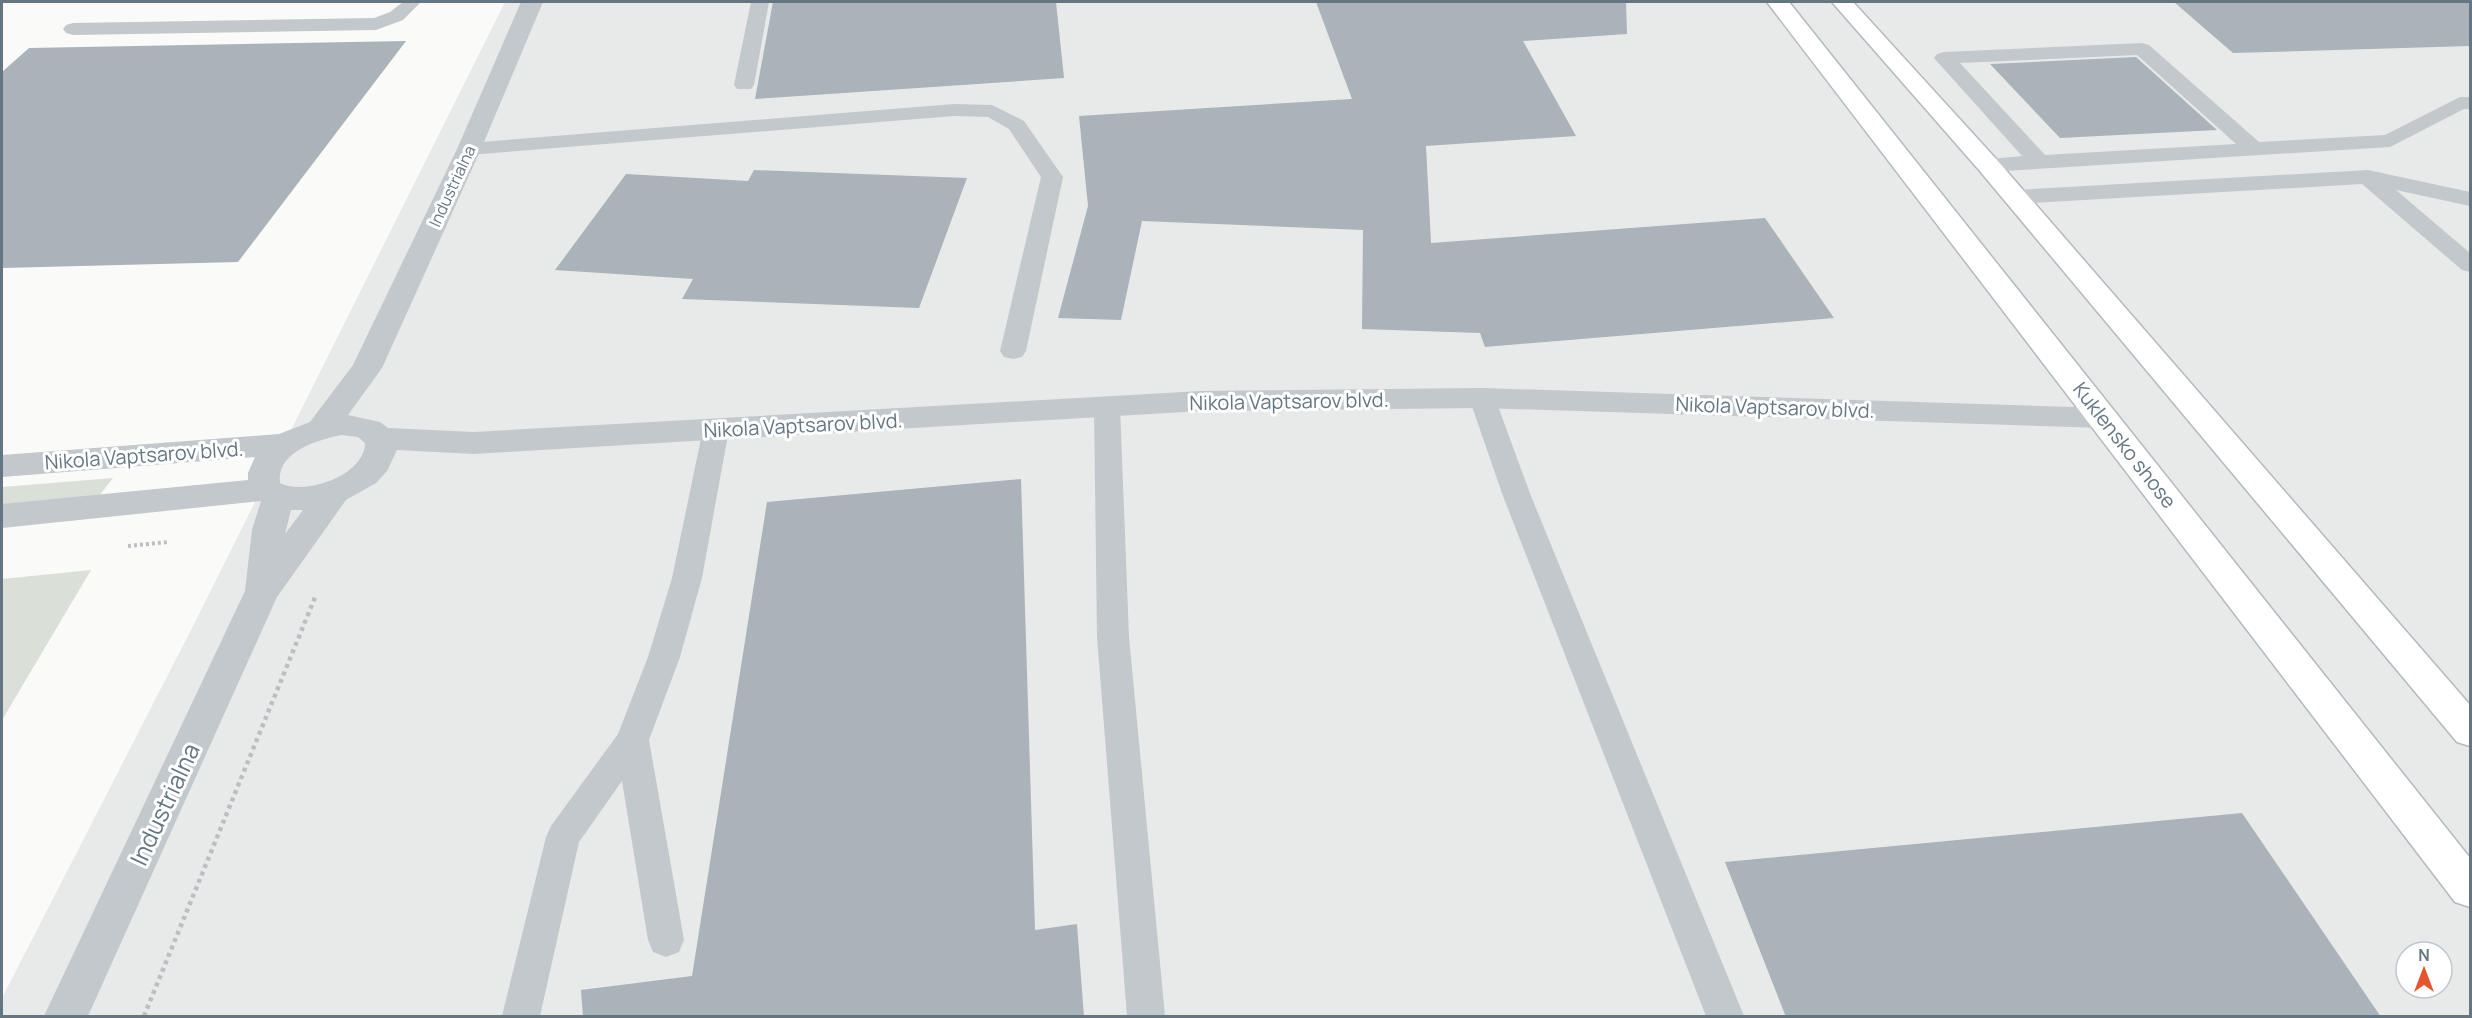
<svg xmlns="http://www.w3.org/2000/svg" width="2472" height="1018" font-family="Manrope,sans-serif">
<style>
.built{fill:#e8e9e9;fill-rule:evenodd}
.green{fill:#dadfd7}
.building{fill:#aab3b9}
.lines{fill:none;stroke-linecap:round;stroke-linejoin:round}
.secondary-casing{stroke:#b3babf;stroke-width:3}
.path-far1{stroke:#bbbfc2;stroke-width:4;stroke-dasharray:3 3;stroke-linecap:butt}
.path{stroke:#bbbfc2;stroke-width:4.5;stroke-dasharray:4 4;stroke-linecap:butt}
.service{fill:#c3c8cc;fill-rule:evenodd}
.tertiary{fill:#c3c8cc;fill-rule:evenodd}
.secondary{fill:#fff;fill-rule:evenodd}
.labels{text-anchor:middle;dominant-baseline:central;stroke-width:6;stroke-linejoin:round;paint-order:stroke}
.far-street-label{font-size:16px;fill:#657683;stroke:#fff}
.street-label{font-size:20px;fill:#657683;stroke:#fff}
.near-street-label{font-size:24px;fill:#657683;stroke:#fff}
</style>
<rect width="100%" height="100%" fill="#fafaf8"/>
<path class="built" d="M505,2H2470V1016H2V998L192,628ZM2406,952H2442V988H2406Z"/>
<g class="green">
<path d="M113,478L95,501L2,509V487Z"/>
<path d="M91,570L2,720V579Z"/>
</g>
<g class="building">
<path d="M773,2H1056L1064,78L755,99Z"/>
<path d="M1316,2H1626L1627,34L1523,41L1576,136L1426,146L1431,243L1765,218L1834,318L1485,347L1480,333L1362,329L1363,230L1142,221L1121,320L1058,318L1088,206L1079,116L1352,99Z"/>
<path d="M2174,2H2470V46L2233,53Z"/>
<path d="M406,41L238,262L2,268V72L29,48Z"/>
<path d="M2136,57L2217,130L2060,138L1990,64Z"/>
<path d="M754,170L967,178L919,308L682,299L693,279L555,270L626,174L748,181Z"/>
<path d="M1021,479L1035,930L1077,924L1084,1017H583L581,990L692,976L767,502Z"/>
<path d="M2242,813L2381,1017H1786L1725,862Z"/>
</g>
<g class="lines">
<g class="secondary-casing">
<g id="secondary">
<path d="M1767,2H1789L2470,858V907L2455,902Z"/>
<path d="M1832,2H1853L1997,160L2470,705V746L2457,742L1979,170Z"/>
</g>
</g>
<path class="path-far1" d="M128,546L168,542"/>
<path class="path" d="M144,1016L316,595"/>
<g class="service">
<path d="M403,2H421L403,20L376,30L73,35L66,33L63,29L66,25L73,23L374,18L390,12Z"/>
<path d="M751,2H769L754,85L751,89H737L734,85Z"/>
<path d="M2142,43L2149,45L2259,142L2385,135L2460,97H2470V109H2464L2390,147L1988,172L1980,170L1977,165L1980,160L2022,156L1934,58L1937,54L1944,52ZM2137,55L2236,144L2045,155L1960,63Z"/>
<path d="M954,104L992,105L1024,121L1063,177L1026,351L1022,357L1013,359L1004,357L1000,351L1041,177L1009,129L988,117L954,116L469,155L461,154L458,149L461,144L469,143Z"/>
<path d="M2368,170L2470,192V206L2396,190L2470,253V272L2462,270L2362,184L2015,204L2007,202L2004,197L2007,192L2015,190Z"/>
<path d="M1482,389L1491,392L1495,398L1531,496L1744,1016H1706L1503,496L1469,398L1473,392Z"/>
<path d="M1107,398L1116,401L1120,407L1129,637L1165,1016H1127L1097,637L1094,407L1098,401Z"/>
<path d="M716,420L726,423L729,429L702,578L680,657L649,740L684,940L679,952L666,957L653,952L648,940L622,781L579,842L540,1016H502L546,837L551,826L618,734L648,657L672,578L703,429L706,423Z"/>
</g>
<path class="tertiary" d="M521,2H543L481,149L382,368L348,415L380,422L388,428L474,432L1201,391L1482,388L2104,408L2115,411L2119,418L2115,425L2104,428L1482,408L1201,411L474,454L397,450L387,471L376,483L346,500L277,597L88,1016H44L245,591L252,530L261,501L2,528V504L248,480V473L255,457L2,477V455L279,434L310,422L353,365L457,149ZM341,435L358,437L365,443C365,475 306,496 280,483C276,452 317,440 341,435ZM291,510H303L285,534Z"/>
<use href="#secondary" class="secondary"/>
</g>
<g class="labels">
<g class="far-street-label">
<text transform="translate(452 186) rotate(-65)">Industrialna</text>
</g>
<g class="street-label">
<text transform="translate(1289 401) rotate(-1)">Nikola Vaptsarov blvd.</text>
<text transform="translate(1775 407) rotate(2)">Nikola Vaptsarov blvd.</text>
<text transform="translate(803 425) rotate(-3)">Nikola Vaptsarov blvd.</text>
<text transform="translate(2125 445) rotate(52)">Kuklensko shose</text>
<text transform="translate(144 455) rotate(-4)">Nikola Vaptsarov blvd.</text>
</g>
<g class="near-street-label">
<text transform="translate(164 804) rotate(-65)">Industrialna</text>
</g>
</g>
<rect width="2472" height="1018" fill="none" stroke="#657683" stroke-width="6"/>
<g transform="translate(2424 970)"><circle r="28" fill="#ffffff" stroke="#c1c8cd" stroke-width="1.5"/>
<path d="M0-4.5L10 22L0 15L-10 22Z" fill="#e4572e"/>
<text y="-9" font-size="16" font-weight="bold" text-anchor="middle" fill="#657683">N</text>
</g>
</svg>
